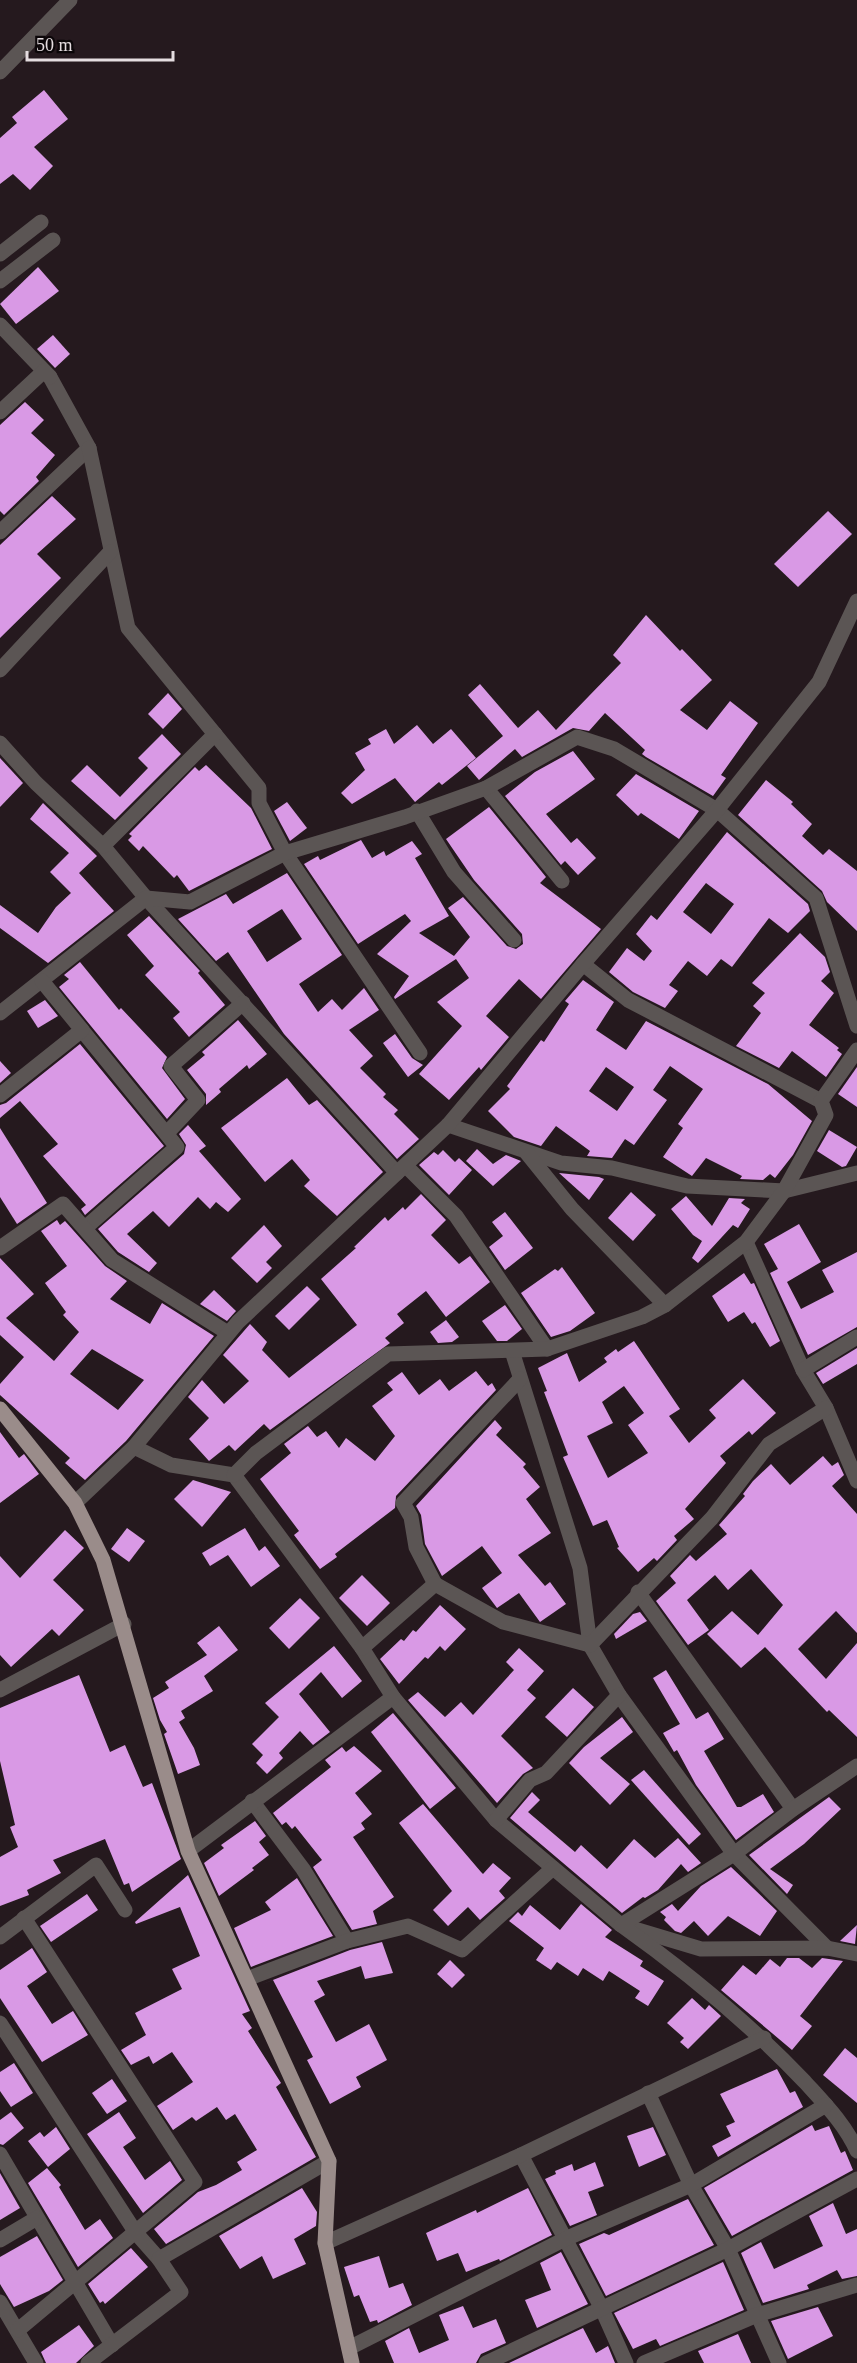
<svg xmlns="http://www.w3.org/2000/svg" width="857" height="2363" font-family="Georgia,serif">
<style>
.building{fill:#d999e5;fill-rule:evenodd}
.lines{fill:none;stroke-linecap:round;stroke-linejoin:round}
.minor{stroke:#5b5554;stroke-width:15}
.major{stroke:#9a8c8a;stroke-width:15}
</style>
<rect width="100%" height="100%" fill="#25191e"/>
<g class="building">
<path d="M44,90L68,119L34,147L53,166L30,190L13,174L0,184V138L17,123L12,117Z"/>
<path d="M38,267L59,291L16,324L0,304Z"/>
<path d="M53,335L70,354L55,368L37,349Z"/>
<path d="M25,402L44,420L31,433L55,455L36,477L39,481L4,515L0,511V425Z"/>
<path d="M52,496L76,519L37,554L61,578L0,638V545Z"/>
<path d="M828,511L852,534L798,587L774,564Z"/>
<path d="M646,615L680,651L682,649L712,680L680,710L707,730L730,701L758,723L721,775L726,778L713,796L646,757L642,754L645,750L605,713L589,731L573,728L522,757L515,749L479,780L467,766L503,736L468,695L480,684L518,728L538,710L556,730L621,663L613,655Z"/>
<path d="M168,693L182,709L163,729L148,714Z"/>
<path d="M417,725L433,744L451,729L476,758L442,785L439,782L415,802L395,778L352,804L341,793L365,770L355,753L371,744L368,739L386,729L394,744Z"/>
<path d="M162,734L181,754L115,820L71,781L87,765L120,797L148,768L138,758Z"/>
<path d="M573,751L595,779L546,814L571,843L577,838L596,858L578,875L565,861L561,865L505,796L535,772Z"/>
<path d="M0,758L23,783L0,807Z"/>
<path d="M206,765L251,808L272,849L189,891L177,875L174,878L143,846L139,851L128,840L132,836L129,834L195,767L199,771Z"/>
<path d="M636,774L699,811L679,839L641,813L638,816L616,795Z"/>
<path d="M766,780L793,802L791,804L812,824L802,836L823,855L829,849L857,871V931L827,902L822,891L738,815Z"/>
<path d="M287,802L307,828L290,841L274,811Z"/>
<path d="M43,803L97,856L79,873L114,911L48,963L0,928V905L38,933L56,907L71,893L50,872L69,853L30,819Z"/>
<path d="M489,807L546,877L540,883L601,929L541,999L519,979L486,1016L509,1037L481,1070L479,1067L449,1100L419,1074L462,1026L437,1002L469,978L456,959L395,999L394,997L409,976L377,954L411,921L405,914L358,944L304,864L318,856L320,860L361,840L372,858L384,851L386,856L412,841L422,854L415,858L449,916L419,933L454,956L470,937L448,908L463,897L507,946L516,949L523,944L522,934L474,880L446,839Z"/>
<path d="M727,832L808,904L810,911L788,933L769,918L732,967L721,959L707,976L688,961L669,985L678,991L665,1008L633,992L609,972L627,948L644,961L652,951L636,934L651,915L657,920ZM706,883L734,904L711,934L683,912Z"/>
<path d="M287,873L342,955L299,984L318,1012L332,999L342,1010L364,988L379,1010L349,1030L373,1056L360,1068L386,1094L383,1097L398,1110L394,1114L419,1139L397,1159L284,1034L228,952L216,961L178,919L226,894L233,904ZM282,909L302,939L267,962L247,931Z"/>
<path d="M149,916L200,971L198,973L225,1005L189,1037L173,1018L180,1012L145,975L154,966L127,935Z"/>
<path d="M800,933L825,957L830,972L821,981L834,993L809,1025L839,1048L837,1050L842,1054L826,1077L792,1051L779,1068L736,1046L761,1013L753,1006L765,993L752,983Z"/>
<path d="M80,962L119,1010L121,1008L167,1057L162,1068L185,1099L167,1119L59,987L69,979L64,975Z"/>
<path d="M583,980L614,1002L596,1030L626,1050L646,1021L768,1084L812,1121L793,1155L775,1178L770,1174L763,1180L740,1179L742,1176L706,1158L692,1176L663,1157L683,1128L678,1124L703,1089L670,1066L653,1090L667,1100L634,1145L625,1139L612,1158L587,1156L590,1151L556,1126L541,1146L514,1137L488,1111L510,1089L507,1086L541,1040L544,1042L569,1004L565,1001ZM606,1067L634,1087L617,1111L589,1091Z"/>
<path d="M45,1000L58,1016L38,1028L27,1011Z"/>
<path d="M238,1020L267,1054L249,1069L247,1065L219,1089L221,1092L206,1105V1094L187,1070L205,1055L202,1052Z"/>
<path d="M395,1034L412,1058L423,1065L408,1077L383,1043Z"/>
<path d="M80,1044L164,1146L85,1215L81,1209L86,1205L43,1156L58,1144L20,1101L0,1118V1105L6,1103Z"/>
<path d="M0,1061L11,1073L0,1083Z"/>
<path d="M857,1067V1107L838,1094Z"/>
<path d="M287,1078L309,1105L317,1100L383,1172L337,1216L304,1186L310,1180L292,1159L265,1182L221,1128Z"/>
<path d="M188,1125L206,1146L199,1151L241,1199L228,1212L216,1202L210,1209L198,1197L169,1227L153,1211L127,1234L157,1263L149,1272L118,1252L98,1229L184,1154L186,1145L179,1134Z"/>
<path d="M0,1128L47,1203L17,1224L0,1197Z"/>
<path d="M829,1130L857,1147L846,1166L842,1167L817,1151Z"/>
<path d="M477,1149L493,1164L506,1155L521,1161L493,1186L466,1161Z"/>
<path d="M443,1150L455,1162L459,1158L472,1170L449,1195L419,1165L434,1152L438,1155Z"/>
<path d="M559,1173L599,1177L604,1179L589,1200Z"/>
<path d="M631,1192L656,1215L633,1241L608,1218Z"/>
<path d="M421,1194L446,1220L431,1235L459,1264L470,1256L490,1282L446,1317L426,1291L397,1314L404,1323L385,1338L390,1343L270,1430L264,1424L235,1451L229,1445L209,1461L189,1439L209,1418L188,1397L202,1380L224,1404L249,1381L223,1355L250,1324L267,1342L262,1350L289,1378L357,1325L321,1279L356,1248L354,1247L385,1217L388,1221L403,1207L405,1210Z"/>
<path d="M686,1196L712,1226L729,1198L745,1199L741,1203L750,1209L738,1228L733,1225L698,1263L692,1258L702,1241L693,1235L671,1209Z"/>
<path d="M505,1212L533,1248L505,1270L489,1247L503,1236L492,1222Z"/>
<path d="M57,1220L60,1225L65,1221L105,1266L127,1281L110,1299L150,1324L162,1303L214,1336L126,1441L85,1480L65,1463L70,1458L0,1395V1384L24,1357L0,1335V1258L34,1294L6,1318L54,1361L79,1332L63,1315L66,1312L45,1283L67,1266L41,1231ZM92,1349L144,1380L118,1410L70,1374Z"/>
<path d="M799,1224L821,1262L787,1282L801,1309L834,1292L822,1270L857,1252V1327L808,1355L770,1273L778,1269L764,1244Z"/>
<path d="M264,1225L282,1246L266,1262L272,1268L257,1283L231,1258Z"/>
<path d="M562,1267L595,1313L570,1331L551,1337L521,1293L555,1269L558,1271Z"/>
<path d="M744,1273L751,1284L754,1283L780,1341L770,1347L755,1322L752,1324L744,1312L728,1322L712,1296Z"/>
<path d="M307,1286L320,1299L289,1330L275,1316Z"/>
<path d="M214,1290L236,1311L227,1321L200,1304Z"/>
<path d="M505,1305L522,1329L507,1341H497L482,1321Z"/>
<path d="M446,1320L459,1337L452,1342L438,1343L430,1332Z"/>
<path d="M634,1341L680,1409L669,1416L689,1443L716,1418L709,1410L743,1379L776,1413L752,1435L749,1431L720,1456L726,1463L685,1509L694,1519L674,1536L677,1540L657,1561L654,1558L638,1572L617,1548L619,1547L607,1520L593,1526L563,1457L568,1455L544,1392L547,1391L538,1368L567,1353L579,1382L607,1362L604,1358L616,1349L618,1352ZM624,1386L644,1413L628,1425L648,1453L608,1478L587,1436L613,1423L602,1402Z"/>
<path d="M857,1348V1364L823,1384L816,1373Z"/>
<path d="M476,1371L488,1386L492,1383L496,1390L396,1496L395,1508L335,1554L337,1557L320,1569L294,1535L299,1531L260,1479L291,1453L284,1444L308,1426L317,1437L326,1431L339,1448L346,1438L375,1461L395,1436L372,1406L393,1390L387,1383L402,1372L419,1395L440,1379L449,1391Z"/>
<path d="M495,1420L502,1428L496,1435L526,1464L523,1467L540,1487L526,1499L551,1533L518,1555L545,1586L550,1582L566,1604L540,1622L519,1593L497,1608L482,1588L502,1573L482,1546L442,1576L425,1544L421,1515L416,1506Z"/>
<path d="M0,1432L19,1458L24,1454L39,1474L0,1503Z"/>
<path d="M823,1456L832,1466L838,1462L844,1475L832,1486L857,1514V1633L836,1611L798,1649L826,1679L857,1643V1737L829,1710L827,1712L765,1647L741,1668L707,1634L732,1611L758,1635L783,1605L751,1569L728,1590L715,1575L687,1600L709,1630L688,1645L656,1601L676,1583L670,1576L690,1555L696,1561L727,1534L719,1525L745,1496L743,1494L753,1481L771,1464L790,1485Z"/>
<path d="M193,1480L231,1492L202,1527L174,1499Z"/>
<path d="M127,1528L145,1541L129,1562L111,1549Z"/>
<path d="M245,1528L259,1551L265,1546L280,1566L251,1587L228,1555L210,1566L202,1553Z"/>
<path d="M65,1530L84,1548L53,1580L84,1610L59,1636L52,1629L11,1667L0,1655V1556L20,1578Z"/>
<path d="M362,1575L390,1603L367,1626L339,1598Z"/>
<path d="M300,1598L320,1618L289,1649L269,1628Z"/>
<path d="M440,1605L466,1629L445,1651L440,1646L428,1659L425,1657L399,1684L380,1659L401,1639L404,1641L413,1630L416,1632Z"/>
<path d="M640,1612L647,1621L616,1639L614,1634L633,1614Z"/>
<path d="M219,1626L238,1650L204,1676L213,1691L181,1711L185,1718L179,1722L194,1748L200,1765L178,1774L164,1734L167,1732L160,1720L153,1698L169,1688L165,1682L207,1655L197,1643Z"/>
<path d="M334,1646L362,1681L342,1698L321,1672L299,1694L330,1732L313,1745L300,1731L279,1753L283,1758L267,1774L256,1763L263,1755L252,1744L279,1717L265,1703Z"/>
<path d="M519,1648L544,1671L527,1690L536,1698L501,1736L533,1768L523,1774L497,1803L408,1700L418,1692L445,1717L461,1702L473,1715L514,1670L506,1662Z"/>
<path d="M666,1670L696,1719L708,1712L724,1739L704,1751L737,1807H741L763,1794L774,1812L736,1840L696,1785L677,1750L674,1752L663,1733L680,1724L653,1678Z"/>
<path d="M79,1675L110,1752L125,1745L143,1787L152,1783L181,1859L132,1892L129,1883L124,1885L105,1839L53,1860L61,1873L27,1890L29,1895L0,1906V1857L18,1847L10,1827L15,1825L0,1761V1708Z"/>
<path d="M573,1688L594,1707L567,1737L545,1717Z"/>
<path d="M393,1713L456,1788L430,1809L371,1732Z"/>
<path d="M622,1717L633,1732L600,1758L630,1784L610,1805L569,1763L584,1747Z"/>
<path d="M354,1746L382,1771L355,1793L372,1814L361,1823L365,1829L353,1837L394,1897L373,1911L377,1924L352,1930L313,1867L322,1860L295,1826L292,1829L286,1822L282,1825L273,1813L331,1767L325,1760L342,1747L346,1752Z"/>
<path d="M644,1770L701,1834L689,1845L631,1780Z"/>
<path d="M532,1792L540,1800L528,1812L575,1852L581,1845L607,1869L634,1839L655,1858L678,1838L701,1863L688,1872L681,1864L658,1890L645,1898L643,1897L622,1913L510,1818Z"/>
<path d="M829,1797L841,1809L804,1844L770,1869L793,1885L787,1894L749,1855Z"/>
<path d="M423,1804L481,1872L483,1874L493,1863L511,1878L499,1891L505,1898L480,1920L468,1907L448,1926L433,1910L452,1891L399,1823Z"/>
<path d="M255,1821L266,1836L259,1842L269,1855L252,1868L254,1870L219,1896L204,1863L224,1848L221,1845Z"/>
<path d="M731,1867L777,1911L760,1936L728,1916L708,1936L694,1921L681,1933L675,1931L664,1920L666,1917L660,1912L672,1904L678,1911L701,1886Z"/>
<path d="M188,1875L250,2011L242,2014L252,2028L248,2031L281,2083L276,2087L316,2157L166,2244L154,2229L198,2192L216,2185L242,2170L237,2162L257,2150L235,2114L226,2120L217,2107L196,2121L192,2117L173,2130L157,2106L193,2082L172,2052L153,2064L149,2056L131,2065L121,2050L146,2035L135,2013L182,1989L172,1969L200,1956L180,1907L136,1924L135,1922Z"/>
<path d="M297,1878L333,1936L251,1967L234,1928L271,1910L265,1902Z"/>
<path d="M87,1894L98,1910L51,1942L40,1926Z"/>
<path d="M581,1904L612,1930L605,1937L643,1961L640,1966L664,1981L648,2006L635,1998L640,1991L609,1971L603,1981L583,1968L578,1976L557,1962L551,1970L536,1960L544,1948L509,1921L518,1912L522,1916L530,1905L560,1930Z"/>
<path d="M857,1925L855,1944L840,1941Z"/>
<path d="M382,1942L393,1973L365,1979L361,1966L317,1981L325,1995L314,2001L336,2042L369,2024L387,2060L356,2077L361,2087L330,2104L307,2060L313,2057L273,1980L260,1985L350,1950Z"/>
<path d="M32,1948L47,1972L27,1986L52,2024L73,2011L88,2035L42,2062L0,1998V1970Z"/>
<path d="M787,1958H799L812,1968L822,1958L843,1961L800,2016L812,2026L792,2050L721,1990L743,1965L756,1975L770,1959L780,1967Z"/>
<path d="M450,1960L465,1975L452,1988L437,1974Z"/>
<path d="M692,1998L705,2010L709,2005L721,2016L688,2049L680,2042L684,2038L667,2023Z"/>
<path d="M845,2048L857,2058V2103L823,2075Z"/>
<path d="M14,2063L33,2093L11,2107L0,2091V2072Z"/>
<path d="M777,2069L790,2093L795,2091L803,2107L718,2157L712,2146L731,2136L726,2126L735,2122L720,2094Z"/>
<path d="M112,2079L127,2101L107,2114L92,2093Z"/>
<path d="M11,2112L24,2128L3,2145L0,2144V2120Z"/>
<path d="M119,2112L136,2138L123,2147L145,2180L170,2161L182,2180L143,2213L87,2134Z"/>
<path d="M812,2125L815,2131L829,2126L841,2153L845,2151L853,2170L732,2236L704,2188Z"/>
<path d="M56,2127L70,2149L48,2167L28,2141L40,2132L44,2137Z"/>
<path d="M653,2127L666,2155L639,2167L627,2136Z"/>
<path d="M595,2162L604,2186L588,2192L597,2215L570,2226L545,2179L556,2174L555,2171L572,2164L574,2171Z"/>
<path d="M47,2168L61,2185L59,2187L85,2230L100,2219L113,2238L78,2267L28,2183Z"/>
<path d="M0,2173L20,2208L0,2220Z"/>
<path d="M302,2188L317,2212L316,2226L294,2239L306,2264L273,2279L262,2256L240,2269L219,2236Z"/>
<path d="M528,2188L552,2235L500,2261L499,2259L466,2272L458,2253L437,2261L426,2233L476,2210L477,2213Z"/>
<path d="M688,2199L714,2245L606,2296L579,2244L604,2233L609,2235Z"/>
<path d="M833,2203L846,2234L857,2229V2276L842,2279L837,2270L807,2285L809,2289L763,2303L741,2253L761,2242L774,2269L823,2246L809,2216Z"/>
<path d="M37,2236L63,2280L49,2291L14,2307L0,2284V2257Z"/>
<path d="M131,2248L148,2267L105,2304L103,2301L100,2303L88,2284Z"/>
<path d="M561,2252L588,2304L537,2328L525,2300L551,2290L540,2263Z"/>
<path d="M379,2256L389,2288L403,2283L412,2305L378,2323L377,2320L370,2322L359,2295L354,2297L344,2267Z"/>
<path d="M723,2262L744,2310L660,2346L656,2339L633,2349L614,2313Z"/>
<path d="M463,2306L473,2328L496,2319L506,2343L481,2354L476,2363H394L385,2341L409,2328L419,2353L449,2340L439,2315Z"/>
<path d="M818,2307L833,2336L788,2359L771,2321Z"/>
<path d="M79,2325L94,2346L76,2363H46L41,2352Z"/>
<path d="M583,2328L596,2353L608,2346L615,2363H509Z"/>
<path d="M738,2334L751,2363H704L698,2351Z"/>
</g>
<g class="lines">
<g class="minor">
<path d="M0,72L70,0"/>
<path d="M0,254L41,222"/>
<path d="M0,281L53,240"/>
<path d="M0,325L50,377L89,448L0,532"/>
<path d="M0,412L44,371L50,377"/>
<path d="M89,448L128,628L259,788V803L285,853L420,1053"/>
<path d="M0,670L110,552"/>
<path d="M0,743L36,783L103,846L146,898L397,1173"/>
<path d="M486,788L562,881"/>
<path d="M417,811L454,872L514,940"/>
<path d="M103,846L215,734"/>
<path d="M583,964L628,1000L821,1101"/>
<path d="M0,1013L146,898L190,902L285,853L405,817L486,788L577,737L614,749L717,810L816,898L857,1026"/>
<path d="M81,1029L177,1147L85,1228"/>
<path d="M0,1095L82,1030L42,981"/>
<path d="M448,1125L561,1163L612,1168L687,1186L784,1191L857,1173"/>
<path d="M167,1133L198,1100L171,1066L243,1003"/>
<path d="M526,1152L572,1209L665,1305"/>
<path d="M406,1166L456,1216L547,1349"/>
<path d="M746,1242L803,1370L826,1408L857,1481"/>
<path d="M0,1248L63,1204L112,1260L228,1333"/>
<path d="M512,1351L580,1568L590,1645L619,1695L734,1854L827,1948"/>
<path d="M803,1370L857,1337"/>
<path d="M134,1447L171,1465L234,1475L362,1648L393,1697L496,1820L621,1925L701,1949L827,1948L857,1954"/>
<path d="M234,1475L256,1453L388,1354L547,1349L642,1317L665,1305L746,1242L784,1191L826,1115L821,1101L857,1050"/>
<path d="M75,1503L134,1447L238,1322L448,1125L583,964L717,810L819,682L857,601"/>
<path d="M435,1584L416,1547L411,1517L403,1503L520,1379"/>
<path d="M638,1592L793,1809"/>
<path d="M362,1648L435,1584L503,1622L590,1645L712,1518L769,1444L826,1408"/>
<path d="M0,1690L124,1624"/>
<path d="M857,1766L793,1809L734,1854L621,1925C687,1972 749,2023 805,2082C824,2103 845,2124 857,2151"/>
<path d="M252,1801L303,1869L347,1941"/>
<path d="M496,1820L530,1780L546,1773L619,1695"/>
<path d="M188,1851L393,1697"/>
<path d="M0,1937L96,1865L125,1910"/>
<path d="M247,1979L347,1941L408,1926L462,1950L553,1868"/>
<path d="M0,2023L136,2233L159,2259"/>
<path d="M648,2093L691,2185L728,2249L779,2363"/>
<path d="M0,2154L112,2345"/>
<path d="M521,2155L601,2307L626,2363"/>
<path d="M0,2240L37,2218"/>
<path d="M325,2243L521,2155L764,2038"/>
<path d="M0,2302L36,2363"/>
<path d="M18,2330L195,2182L24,1918"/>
<path d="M349,2348L565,2239L691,2185L826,2105"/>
<path d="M88,2363L181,2292L159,2259L329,2161"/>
<path d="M486,2363L728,2249L857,2179"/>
<path d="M644,2363L757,2315L857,2285"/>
</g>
<path class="major" d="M0,1409L75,1503L103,1560L188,1851L329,2161L325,2243L352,2363"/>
</g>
<path d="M27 51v9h146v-9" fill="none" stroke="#e5dde0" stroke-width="3"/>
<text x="36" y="51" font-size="18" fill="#e5dde0" stroke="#0b0608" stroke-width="4.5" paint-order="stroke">50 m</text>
</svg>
